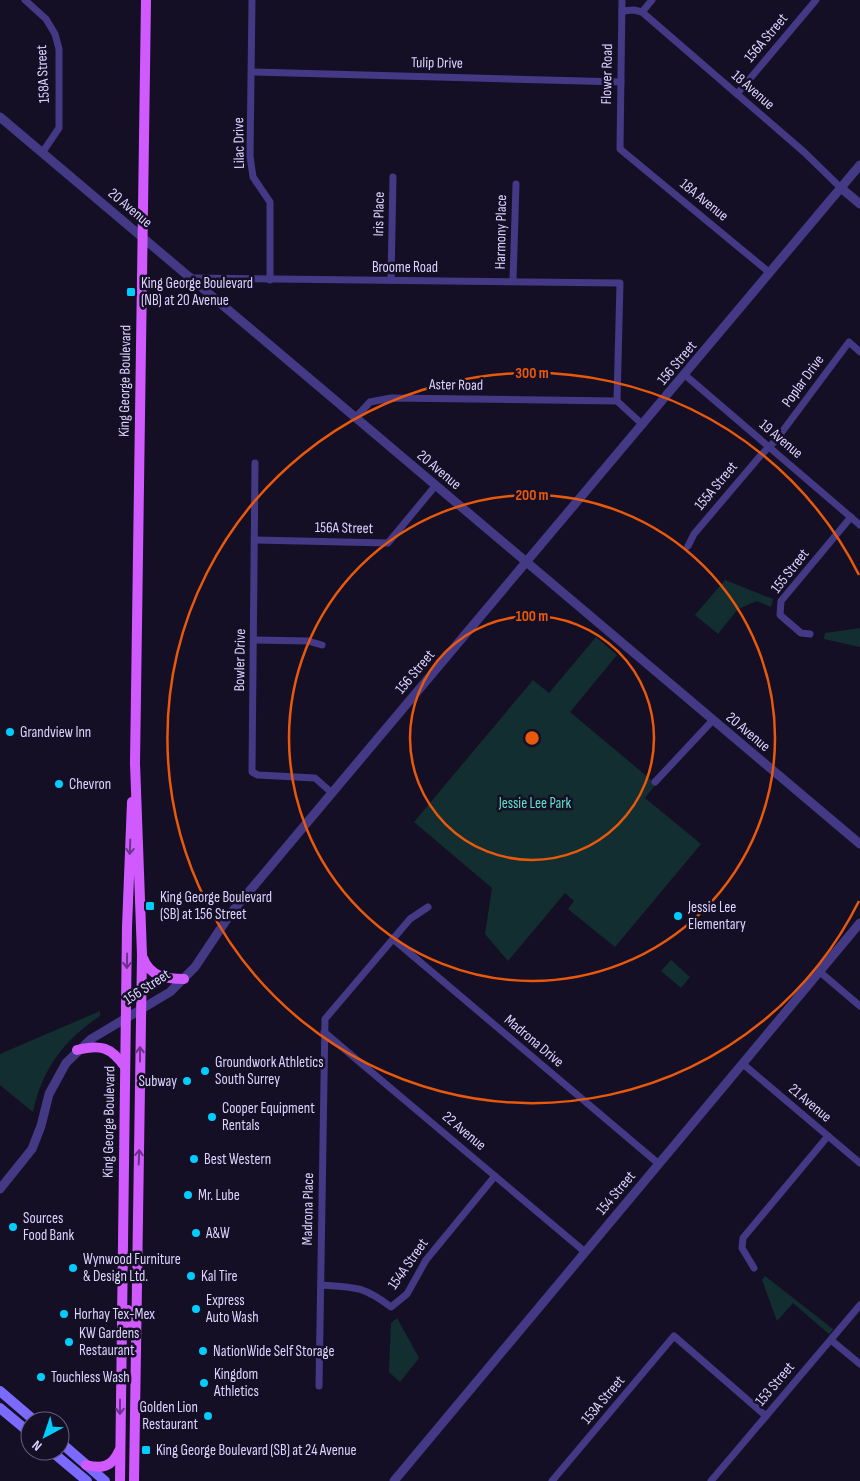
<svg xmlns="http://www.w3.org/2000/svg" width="860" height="1481" font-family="'Sofia Sans Condensed',sans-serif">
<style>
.green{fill:#122e30}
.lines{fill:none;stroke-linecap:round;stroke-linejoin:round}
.minor{stroke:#433985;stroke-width:7}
.tertiary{stroke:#433985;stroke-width:9}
.secondary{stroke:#7c6aff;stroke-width:10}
.primary{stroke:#d15aff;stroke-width:10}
.oneway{stroke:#6a3188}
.ring{fill:none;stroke:#e8590c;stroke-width:2.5}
.poi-dot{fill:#00cdfe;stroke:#150f26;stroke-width:2}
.labels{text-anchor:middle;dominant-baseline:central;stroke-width:5;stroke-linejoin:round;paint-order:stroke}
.street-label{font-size:15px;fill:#ddd3ff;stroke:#150f26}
.poi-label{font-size:15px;fill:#ddd3ff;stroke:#150f26;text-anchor:start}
.park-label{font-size:15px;fill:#5ee1cc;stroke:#150f26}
.centre{fill:#e8590c;stroke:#150f26;stroke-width:2.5}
.ring-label{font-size:15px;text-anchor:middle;font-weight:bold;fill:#e8590c;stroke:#150f26;stroke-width:5;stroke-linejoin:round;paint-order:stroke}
</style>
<rect width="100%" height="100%" fill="#150f26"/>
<g class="green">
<path d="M725,580L773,599L771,607L757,601L738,609L718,634L695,615Z"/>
<path d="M860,628V647L824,639L825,633Z"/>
<path d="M596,637L617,655L570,712L656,784L645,798L701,844L615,947L568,909L574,901L565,893L508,961L485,934L492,888L414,822L533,680L549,693Z"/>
<path d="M671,960L690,977L681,988L661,971Z"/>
<path d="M100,1011V1016C64,1040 42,1069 33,1112L0,1085V1054Z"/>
<path d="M765,1276L833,1329V1330L829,1334L793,1303L777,1321L762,1280Z"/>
<path d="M397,1318L419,1358L400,1382L389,1372L391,1323Z"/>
</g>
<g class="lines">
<g class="minor">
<path d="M25,0L46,19L55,34L59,49V128L42,153"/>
<path d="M252,0L250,156L253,177L270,202V280"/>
<path d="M622,0L620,149L770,273"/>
<path d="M622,11L634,10L642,12L804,152L841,188"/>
<path d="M642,12L652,0"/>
<path d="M252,72L621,82"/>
<path d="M737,94L816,0"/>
<path d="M191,278L620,283L617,401"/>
<path d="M391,280L393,177"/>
<path d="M513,280L516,184"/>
<path d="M685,375L860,525"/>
<path d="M356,417L370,402L391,398L617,401L643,425"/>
<path d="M255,463L252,772L258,775L315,778L332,793"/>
<path d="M255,540L388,543L436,485"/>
<path d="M688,546L694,534L761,455L776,440L849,342L860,352"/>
<path d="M810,634L801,633L780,615L781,601L851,517"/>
<path d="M254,640L308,641L322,645"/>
<path d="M655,782L713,720"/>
<path d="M393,939L659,1164"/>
<path d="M820,972L860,1006"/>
<path d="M324,1032L585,1252"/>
<path d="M743,1064L860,1163"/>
<path d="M754,1268L742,1248L743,1238L828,1136"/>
<path d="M321,1285C355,1287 363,1286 391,1307L407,1294L426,1260L495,1176"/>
<path d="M831,1340L860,1364"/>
<path d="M319,1386L325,1019L410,919L428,907"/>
<path d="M552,1481L674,1336L766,1416"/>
<path d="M711,1481L860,1305"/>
</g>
<g class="tertiary">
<path d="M0,117L860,844"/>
<path d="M841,188L860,204"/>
<path d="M0,1189L32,1149L41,1126L49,1094L66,1063L91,1039L170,992L195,967L231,913L860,165"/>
<path d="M394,1481L860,923"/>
</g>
<g class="secondary">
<path d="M0,1391L35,1421"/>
<path d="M0,1408L30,1433"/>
<path d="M60,1442L105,1481"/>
<path d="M51,1451L87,1481"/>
</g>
<g class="primary">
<path d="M143,958C150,977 167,979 184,979"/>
<path d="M77,1050C101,1044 111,1047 125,1067"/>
<path d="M128,1310L130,1331L136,1333"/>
<path d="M86,1465C102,1469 112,1467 119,1451"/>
<path d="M120,1481L127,927L132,802"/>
<path d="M134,1481L142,955L135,763L146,0"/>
</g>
</g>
<defs><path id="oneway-shaft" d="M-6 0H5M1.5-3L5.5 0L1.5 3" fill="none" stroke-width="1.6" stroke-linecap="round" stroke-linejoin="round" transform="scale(1.25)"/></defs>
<g class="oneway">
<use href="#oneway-shaft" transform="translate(130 847) rotate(92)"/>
<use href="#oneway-shaft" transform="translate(127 961) rotate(91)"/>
<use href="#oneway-shaft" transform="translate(140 1054) rotate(-90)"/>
<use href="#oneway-shaft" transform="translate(139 1157) rotate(-88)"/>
<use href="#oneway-shaft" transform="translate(120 1407) rotate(90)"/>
</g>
<g class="ring">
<circle cx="532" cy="738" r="122"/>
<circle cx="532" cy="738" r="243"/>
<path d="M859 901A365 365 0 1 1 859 575"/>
</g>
<g class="poi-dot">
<rect x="126" y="287" width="10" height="10" rx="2.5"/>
<circle cx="10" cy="732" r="5"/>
<circle cx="59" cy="784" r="5"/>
<rect x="145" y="901" width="10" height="10" rx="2.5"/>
<circle cx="678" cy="916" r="5"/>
<circle cx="205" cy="1071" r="5"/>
<circle cx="187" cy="1081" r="5"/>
<circle cx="212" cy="1117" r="5"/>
<circle cx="194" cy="1159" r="5"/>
<circle cx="188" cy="1195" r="5"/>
<circle cx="13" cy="1227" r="5"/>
<circle cx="196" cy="1233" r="5"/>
<circle cx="73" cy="1268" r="5"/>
<circle cx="191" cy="1276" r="5"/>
<circle cx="196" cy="1309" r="5"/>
<circle cx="64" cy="1314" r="5"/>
<circle cx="69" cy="1342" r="5"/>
<circle cx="203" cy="1351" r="5"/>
<circle cx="41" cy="1377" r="5"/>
<circle cx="204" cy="1383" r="5"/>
<circle cx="208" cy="1416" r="5"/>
<rect x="141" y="1445" width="10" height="10" rx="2.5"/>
</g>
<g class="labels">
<g class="street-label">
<text transform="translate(766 38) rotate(-50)">156A Street</text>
<text transform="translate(437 63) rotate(1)">Tulip Drive</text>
<text transform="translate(43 74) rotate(-93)">158A Street</text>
<text transform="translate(607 74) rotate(-89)">Flower Road</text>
<text transform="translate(753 90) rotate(41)">18 Avenue</text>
<text transform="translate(239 143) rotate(-91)">Lilac Drive</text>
<text transform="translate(704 200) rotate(39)">18A Avenue</text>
<text transform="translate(130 208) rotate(40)">20 Avenue</text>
<text transform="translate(379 214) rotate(-89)">Iris Place</text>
<text transform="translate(501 232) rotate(-89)">Harmony Place</text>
<text x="405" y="267">Broome Road</text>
<text transform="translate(677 363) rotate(-50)">156 Street</text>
<text transform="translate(125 381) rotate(-89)">King George Boulevard</text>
<text transform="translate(803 381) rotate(-54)">Poplar Drive</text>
<text transform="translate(456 385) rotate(1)">Aster Road</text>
<text transform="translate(781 439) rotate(40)">19 Avenue</text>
<text transform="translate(439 470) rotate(40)">20 Avenue</text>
<text transform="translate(716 486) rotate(-50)">155A Street</text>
<text transform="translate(344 528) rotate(1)">156A Street</text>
<text transform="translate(790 571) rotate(-52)">155 Street</text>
<text transform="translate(240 660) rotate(-89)">Bowler Drive</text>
<text transform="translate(415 672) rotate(-50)">156 Street</text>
<text transform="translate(748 732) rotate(40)">20 Avenue</text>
<text transform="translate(147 987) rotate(-33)">156 Street</text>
<text transform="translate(534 1041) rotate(40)">Madrona Drive</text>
<text transform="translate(810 1103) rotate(40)">21 Avenue</text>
<text transform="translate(109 1122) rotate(-89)">King George Boulevard</text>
<text transform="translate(464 1131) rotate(40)">22 Avenue</text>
<text transform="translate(616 1193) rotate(-50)">154 Street</text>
<text transform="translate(308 1209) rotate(-89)">Madrona Place</text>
<text transform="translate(408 1264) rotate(-55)">154A Street</text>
<text transform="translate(775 1384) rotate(-50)">153 Street</text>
<text transform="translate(603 1400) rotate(-50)">153A Street</text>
</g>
<g class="poi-label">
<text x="141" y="283">King George Boulevard<tspan x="141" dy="17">(NB) at 20 Avenue</tspan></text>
<text x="20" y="732">Grandview Inn</text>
<text x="69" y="784">Chevron</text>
<text x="160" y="897">King George Boulevard<tspan x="160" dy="17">(SB) at 156 Street</tspan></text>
<text x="688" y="907">Jessie Lee<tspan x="688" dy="17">Elementary</tspan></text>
<text x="215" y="1062">Groundwork Athletics<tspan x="215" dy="17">South Surrey</tspan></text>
<text x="177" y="1081" text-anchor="end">Subway</text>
<text x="222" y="1108">Cooper Equipment<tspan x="222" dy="17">Rentals</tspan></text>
<text x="204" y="1159">Best Western</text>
<text x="198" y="1195">Mr. Lube</text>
<text x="23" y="1218">Sources<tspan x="23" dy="17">Food Bank</tspan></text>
<text x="206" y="1233">A&amp;W</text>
<text x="83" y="1259">Wynwood Furniture<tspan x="83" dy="17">&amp; Design Ltd.</tspan></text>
<text x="201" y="1276">Kal Tire</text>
<text x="206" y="1300">Express<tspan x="206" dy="17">Auto Wash</tspan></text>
<text x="74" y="1314">Horhay Tex-Mex</text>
<text x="79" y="1333">KW Gardens<tspan x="79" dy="17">Restaurant</tspan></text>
<text x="213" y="1351">NationWide Self Storage</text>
<text x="214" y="1374">Kingdom<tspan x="214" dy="17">Athletics</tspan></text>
<text x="51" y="1377">Touchless Wash</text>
<text x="198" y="1407" text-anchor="end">Golden Lion<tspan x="198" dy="17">Restaurant</tspan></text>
<text x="156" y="1450">King George Boulevard (SB) at 24 Avenue</text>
</g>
<g class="park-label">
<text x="535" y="803">Jessie Lee Park</text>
</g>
</g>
<circle cx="532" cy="738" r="8" class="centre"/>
<g class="ring-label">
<text x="532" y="378">300 m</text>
<text x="532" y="500">200 m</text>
<text x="532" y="621">100 m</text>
</g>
<g transform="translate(45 1436) rotate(220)"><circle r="24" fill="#150f26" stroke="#655d7d"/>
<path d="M0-4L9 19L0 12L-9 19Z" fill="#00cdfe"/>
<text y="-8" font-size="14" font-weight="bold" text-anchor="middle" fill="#ddd3ff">N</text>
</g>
</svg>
